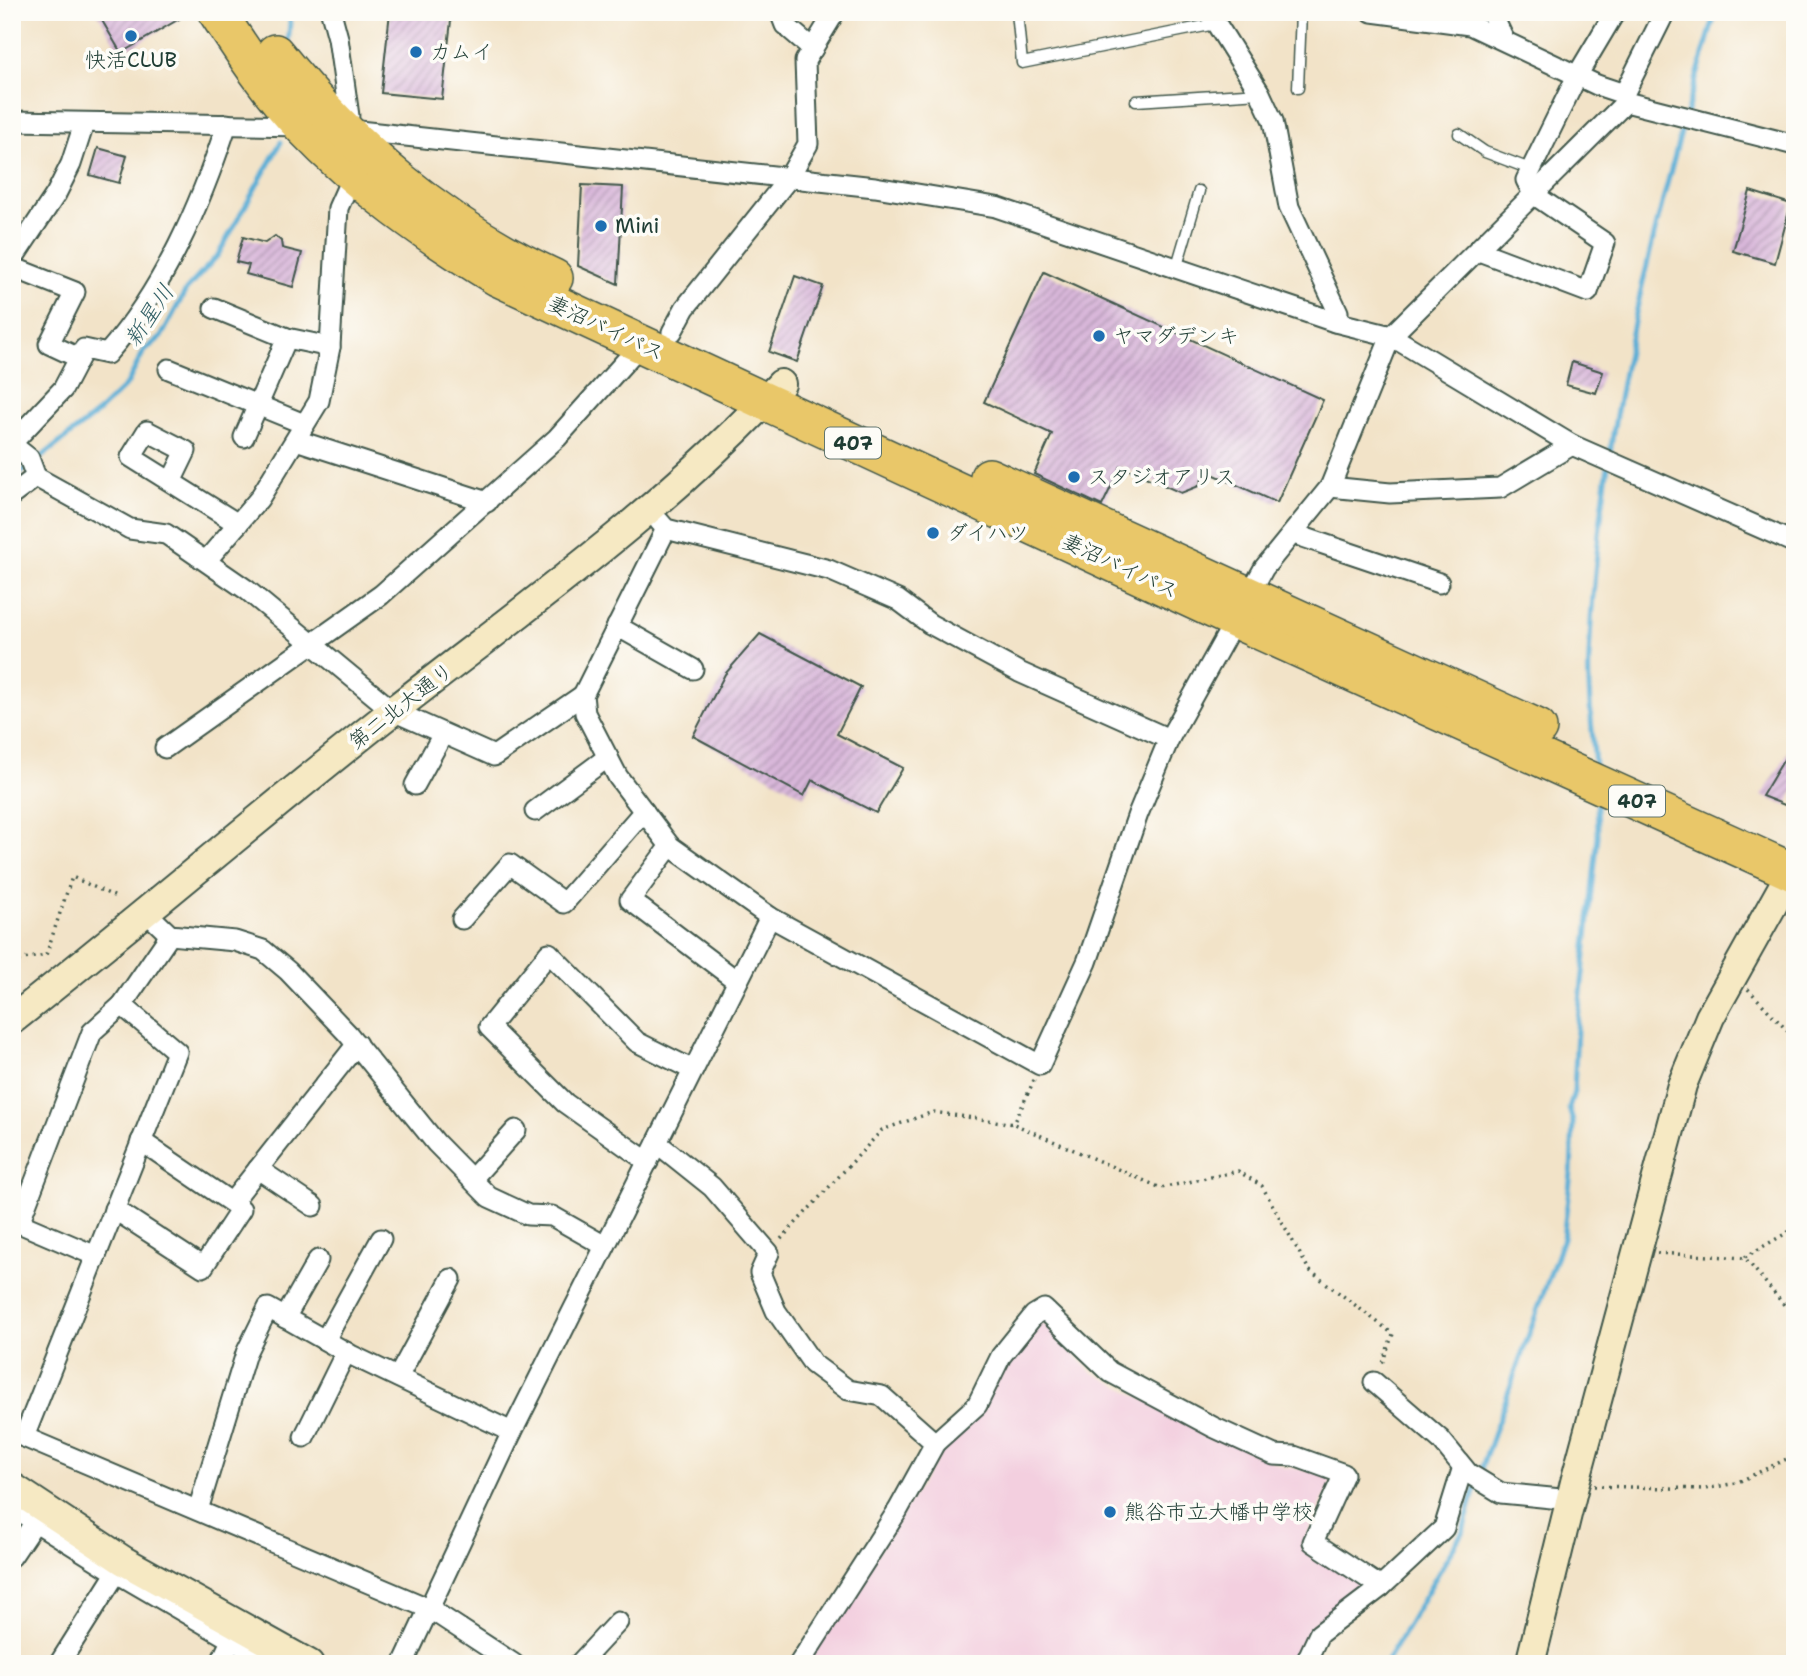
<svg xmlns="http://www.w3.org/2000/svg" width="1807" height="1676" font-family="'Shantell Sans','Klee One',sans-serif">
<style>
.built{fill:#f3cfdf}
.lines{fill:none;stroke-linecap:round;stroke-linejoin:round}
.stream{stroke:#5aaed6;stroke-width:5}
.building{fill:url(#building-hatch)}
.lane-casing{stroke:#3f564a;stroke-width:13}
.street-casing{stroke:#3f564a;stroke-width:23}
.secondary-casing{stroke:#3f564a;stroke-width:32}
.highway-casing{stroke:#3f564a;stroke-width:40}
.path{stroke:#3f564a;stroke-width:3.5;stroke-dasharray:2 5;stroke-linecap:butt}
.lane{stroke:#fff;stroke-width:10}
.street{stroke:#fff;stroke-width:19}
.secondary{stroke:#f6e9c3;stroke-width:28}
.highway{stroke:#e9c769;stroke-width:37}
.poi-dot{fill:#1f6fb2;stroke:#fdfcf7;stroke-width:2.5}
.labels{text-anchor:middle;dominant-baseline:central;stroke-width:7;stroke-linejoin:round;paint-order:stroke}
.shield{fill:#fdfcf7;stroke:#62766e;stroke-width:2}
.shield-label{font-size:19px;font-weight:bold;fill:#1f3d34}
.poi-label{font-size:21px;fill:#1f3d34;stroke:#fdfcf7;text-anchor:start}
.street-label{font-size:21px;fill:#1f3d34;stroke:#fdfcf7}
.water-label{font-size:23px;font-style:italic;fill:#315f65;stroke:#fdfcf7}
</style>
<defs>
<pattern id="building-hatch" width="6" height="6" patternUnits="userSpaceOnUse" patternTransform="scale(1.75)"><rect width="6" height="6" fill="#d9b7da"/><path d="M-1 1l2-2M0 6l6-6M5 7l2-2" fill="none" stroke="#af96b2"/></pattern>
</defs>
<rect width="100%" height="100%" fill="#fdfcf7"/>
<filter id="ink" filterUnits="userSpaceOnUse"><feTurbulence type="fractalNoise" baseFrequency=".0143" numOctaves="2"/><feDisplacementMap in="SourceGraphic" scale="14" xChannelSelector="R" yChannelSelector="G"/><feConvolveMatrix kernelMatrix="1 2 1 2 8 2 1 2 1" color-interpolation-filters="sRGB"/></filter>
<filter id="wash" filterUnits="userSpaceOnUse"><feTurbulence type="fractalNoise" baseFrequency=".00686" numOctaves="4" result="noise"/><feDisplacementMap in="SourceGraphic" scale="28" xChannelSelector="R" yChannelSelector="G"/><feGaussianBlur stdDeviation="1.57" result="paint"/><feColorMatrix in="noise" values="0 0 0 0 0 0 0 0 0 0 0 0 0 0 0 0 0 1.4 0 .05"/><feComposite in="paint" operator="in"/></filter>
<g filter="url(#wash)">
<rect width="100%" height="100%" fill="#f2e3c8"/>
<path class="built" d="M1039,1323L1048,1326L1090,1371L1169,1412L1284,1467L1327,1473L1331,1482L1304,1542L1365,1584L1364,1593L1299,1664H806L944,1449L975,1420L1013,1351Z"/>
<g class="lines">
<g class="stream">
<path d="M288,45L291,12"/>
<path d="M35,462L95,415L127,384L144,351L161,337L186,290L218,255L281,142"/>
<path d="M12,480L27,468"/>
<path d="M1595,768C1593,732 1587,693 1589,657C1599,436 1652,223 1716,12"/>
<path d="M1479,1475L1563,1238L1571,1173L1573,1122L1569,1108L1574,1092L1577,1029L1598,836L1597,799"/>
<path d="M1385,1664L1463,1531L1476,1485"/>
<path d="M1788,1664L1795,1642"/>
</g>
</g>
<g id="blocks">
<g class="building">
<path d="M97,12H191L121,53Z"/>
<path d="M390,12H452L442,99L381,93Z"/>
<path d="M98,148L127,156L119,183L90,175Z"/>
<path d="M582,185L623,187L618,284L578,266Z"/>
<path d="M1750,191L1791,204L1775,263L1733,251Z"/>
<path d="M275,236L281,241L282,248L302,253L293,287L246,274L249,265L236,262L243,237L265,243Z"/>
<path d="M1044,272L1323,400L1277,503L1206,471L1199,486L1181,493L1121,466L1102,506L1034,474L1052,434L984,402Z"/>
<path d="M795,276L823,286L797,362L769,352Z"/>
<path d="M1572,362L1603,372L1596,393L1566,385Z"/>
<path d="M760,634L861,687L837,734L903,768L876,813L812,780L804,796L693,736L725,674Z"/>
<path d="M1795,741V788L1787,806L1762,796Z"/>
</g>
</g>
</g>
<g filter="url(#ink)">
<use href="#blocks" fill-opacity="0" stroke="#3f564a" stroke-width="2"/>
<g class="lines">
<g class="lane-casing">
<g id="lane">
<path d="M1017,12L1022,63L1215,24"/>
<path d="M1298,88L1301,12"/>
<path d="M1136,101L1260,93"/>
<path d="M1459,134L1485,152L1530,169"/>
<path d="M1176,269L1199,191"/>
</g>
</g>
<g class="street-casing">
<g id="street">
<path d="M331,12L338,38L349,116L341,129"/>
<path d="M780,12L785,25L813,49"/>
<path d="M1209,12L1260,93L1273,121L1289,207L1338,312L1335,322"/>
<path d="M1372,12L1470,25L1597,85L1624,94L1626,102L1795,145"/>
<path d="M1491,12L1504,39"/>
<path d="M1624,94L1665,12"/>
<path d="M12,121L303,126"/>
<path d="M350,130L875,187L996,207L1335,322L1391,336L1572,445L1795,543"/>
<path d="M1479,251L1588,292L1605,243L1533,194L1526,180L1578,74L1615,12"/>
<path d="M12,260L56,194L71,164L84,124"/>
<path d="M12,267L75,292L49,344L79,358"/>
<path d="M214,308L287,338L330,347"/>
<path d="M672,332L685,308L788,179L808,144L805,61L835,12"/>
<path d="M169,369L304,424"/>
<path d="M244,437L287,338"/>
<path d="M296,440L487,502"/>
<path d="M36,477L29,458L15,447L14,441L63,389L84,349L107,354C164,289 200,206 227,124"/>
<path d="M171,482L186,451L147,431L131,457L238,524"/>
<path d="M1330,487L1390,493L1500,488L1572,445"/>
<path d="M12,495L36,477L130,529L166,534L247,590L393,711L494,756L583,695"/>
<path d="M659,521L666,529L829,570L898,600L930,624L1019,672L1169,739"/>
<path d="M666,529L583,695L585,713L618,777L670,846L770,917L1040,1065L1087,962L1138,814L1169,739L1264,568L1330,487L1391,336L1626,102"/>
<path d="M1294,534L1439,583"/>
<path d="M206,561L259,499L319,401L330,347L338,208L346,190L356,178"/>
<path d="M617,626L693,669"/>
<path d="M165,748L381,595L557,438L641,344"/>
<path d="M415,785L443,734"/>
<path d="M535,811L608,757"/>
<path d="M670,846L630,900L737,981"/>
<path d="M147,913L170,935L235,941L263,950L288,971L348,1034L436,1143L489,1197L528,1215L552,1216L605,1246"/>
<path d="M462,919L510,864L564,903L644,811"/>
<path d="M657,1143L712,1187L769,1253L760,1273L776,1311L813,1364L848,1390L882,1396L935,1443"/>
<path d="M648,1162L565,1103L489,1027L549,953L637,1042L693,1070"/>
<path d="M258,1169L313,1206"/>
<path d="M472,1179L516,1130"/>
<path d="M232,1202L357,1044"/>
<path d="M114,1209L203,1267L241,1209L141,1141"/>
<path d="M96,1256L19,1223L92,1032L122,1005L170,935"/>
<path d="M285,1318L318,1260"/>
<path d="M325,1340L381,1239"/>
<path d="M398,1377L451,1279"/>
<path d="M1374,1382L1441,1440L1468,1473L1501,1493L1571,1500"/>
<path d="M12,1432L430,1609L514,1664"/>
<path d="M24,1437L177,1052L122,1005"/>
<path d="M304,1437L346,1352"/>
<path d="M12,1507L117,1573L273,1664"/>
<path d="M198,1510L246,1353L268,1308L351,1355L512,1432"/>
<path d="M12,1556L41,1513"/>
<path d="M59,1664L122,1564"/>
<path d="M220,1664L236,1630"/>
<path d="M403,1664L512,1432L770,917"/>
<path d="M579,1664L618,1622"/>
<path d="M799,1664L898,1510L935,1443L977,1405L1001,1356L1034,1315L1044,1309L1110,1372L1213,1427L1274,1455L1294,1456L1344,1474L1313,1542L1381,1587"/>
<path d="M1305,1664L1319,1634L1381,1587L1444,1528L1462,1470"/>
</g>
</g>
<g class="secondary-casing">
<g id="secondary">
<path d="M12,1020C141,918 265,811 394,710C526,607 666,508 781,384"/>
<path d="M12,1487L124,1561L309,1664"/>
<path d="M1530,1664L1575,1482L1682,1085L1710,1017L1795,865"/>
</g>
</g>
<g class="highway-casing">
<g id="highway">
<path d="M217,12C243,52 270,93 303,127C360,187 427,234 497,277L1236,620L1795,873"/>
<path d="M275,53C350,146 444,228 554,278"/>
<path d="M989,477L1538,728"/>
</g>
</g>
<g class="path">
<path d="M12,961L46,955L72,877L118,898"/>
<path d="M1748,989L1795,1039"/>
<path d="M1034,1080L1014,1124L1161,1188L1238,1171L1262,1186L1309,1270L1393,1334L1381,1366"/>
<path d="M781,1239L882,1130L933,1112L1014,1124"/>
<path d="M1657,1253L1745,1258L1795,1318"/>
<path d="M1745,1257L1795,1228"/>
<path d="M1594,1486L1705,1489L1736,1483L1795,1455"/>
</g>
<use href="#lane" class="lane"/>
<use href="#street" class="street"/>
<use href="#secondary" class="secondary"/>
<use href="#highway" class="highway"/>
</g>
</g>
<g class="poi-dot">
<circle cx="131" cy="36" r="7"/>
<circle cx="416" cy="52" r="7"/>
<circle cx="601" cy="226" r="7"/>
<circle cx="1099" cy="336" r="7"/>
<circle cx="1074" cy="477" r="7"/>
<circle cx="933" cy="533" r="7"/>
<circle cx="1110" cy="1512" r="7"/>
</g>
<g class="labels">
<g class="shield">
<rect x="825" y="427.5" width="56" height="31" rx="5"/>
<rect x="1609" y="785.5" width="56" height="31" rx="5"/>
</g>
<g class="shield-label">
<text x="853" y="443">407</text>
<text x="1637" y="801">407</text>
</g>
<g class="poi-label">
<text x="430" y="52">カムイ</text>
<text x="131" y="60" text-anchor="middle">快活CLUB</text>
<text x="615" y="226">Mini</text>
<text x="1113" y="336">ヤマダデンキ</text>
<text x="1088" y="477">スタジオアリス</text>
<text x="947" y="533">ダイハツ</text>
<text x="1124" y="1512">熊谷市立大幡中学校</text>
</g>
<g class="street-label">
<text transform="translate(606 328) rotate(25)">妻沼バイパス</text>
<text transform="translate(1120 566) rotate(25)">妻沼バイパス</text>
<text transform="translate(401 706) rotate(-38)">第二北大通り</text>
</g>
<g class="water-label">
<text transform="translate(149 315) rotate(-56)">新星川</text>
</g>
</g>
<rect width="1807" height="1676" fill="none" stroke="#fdfcf7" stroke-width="42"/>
</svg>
